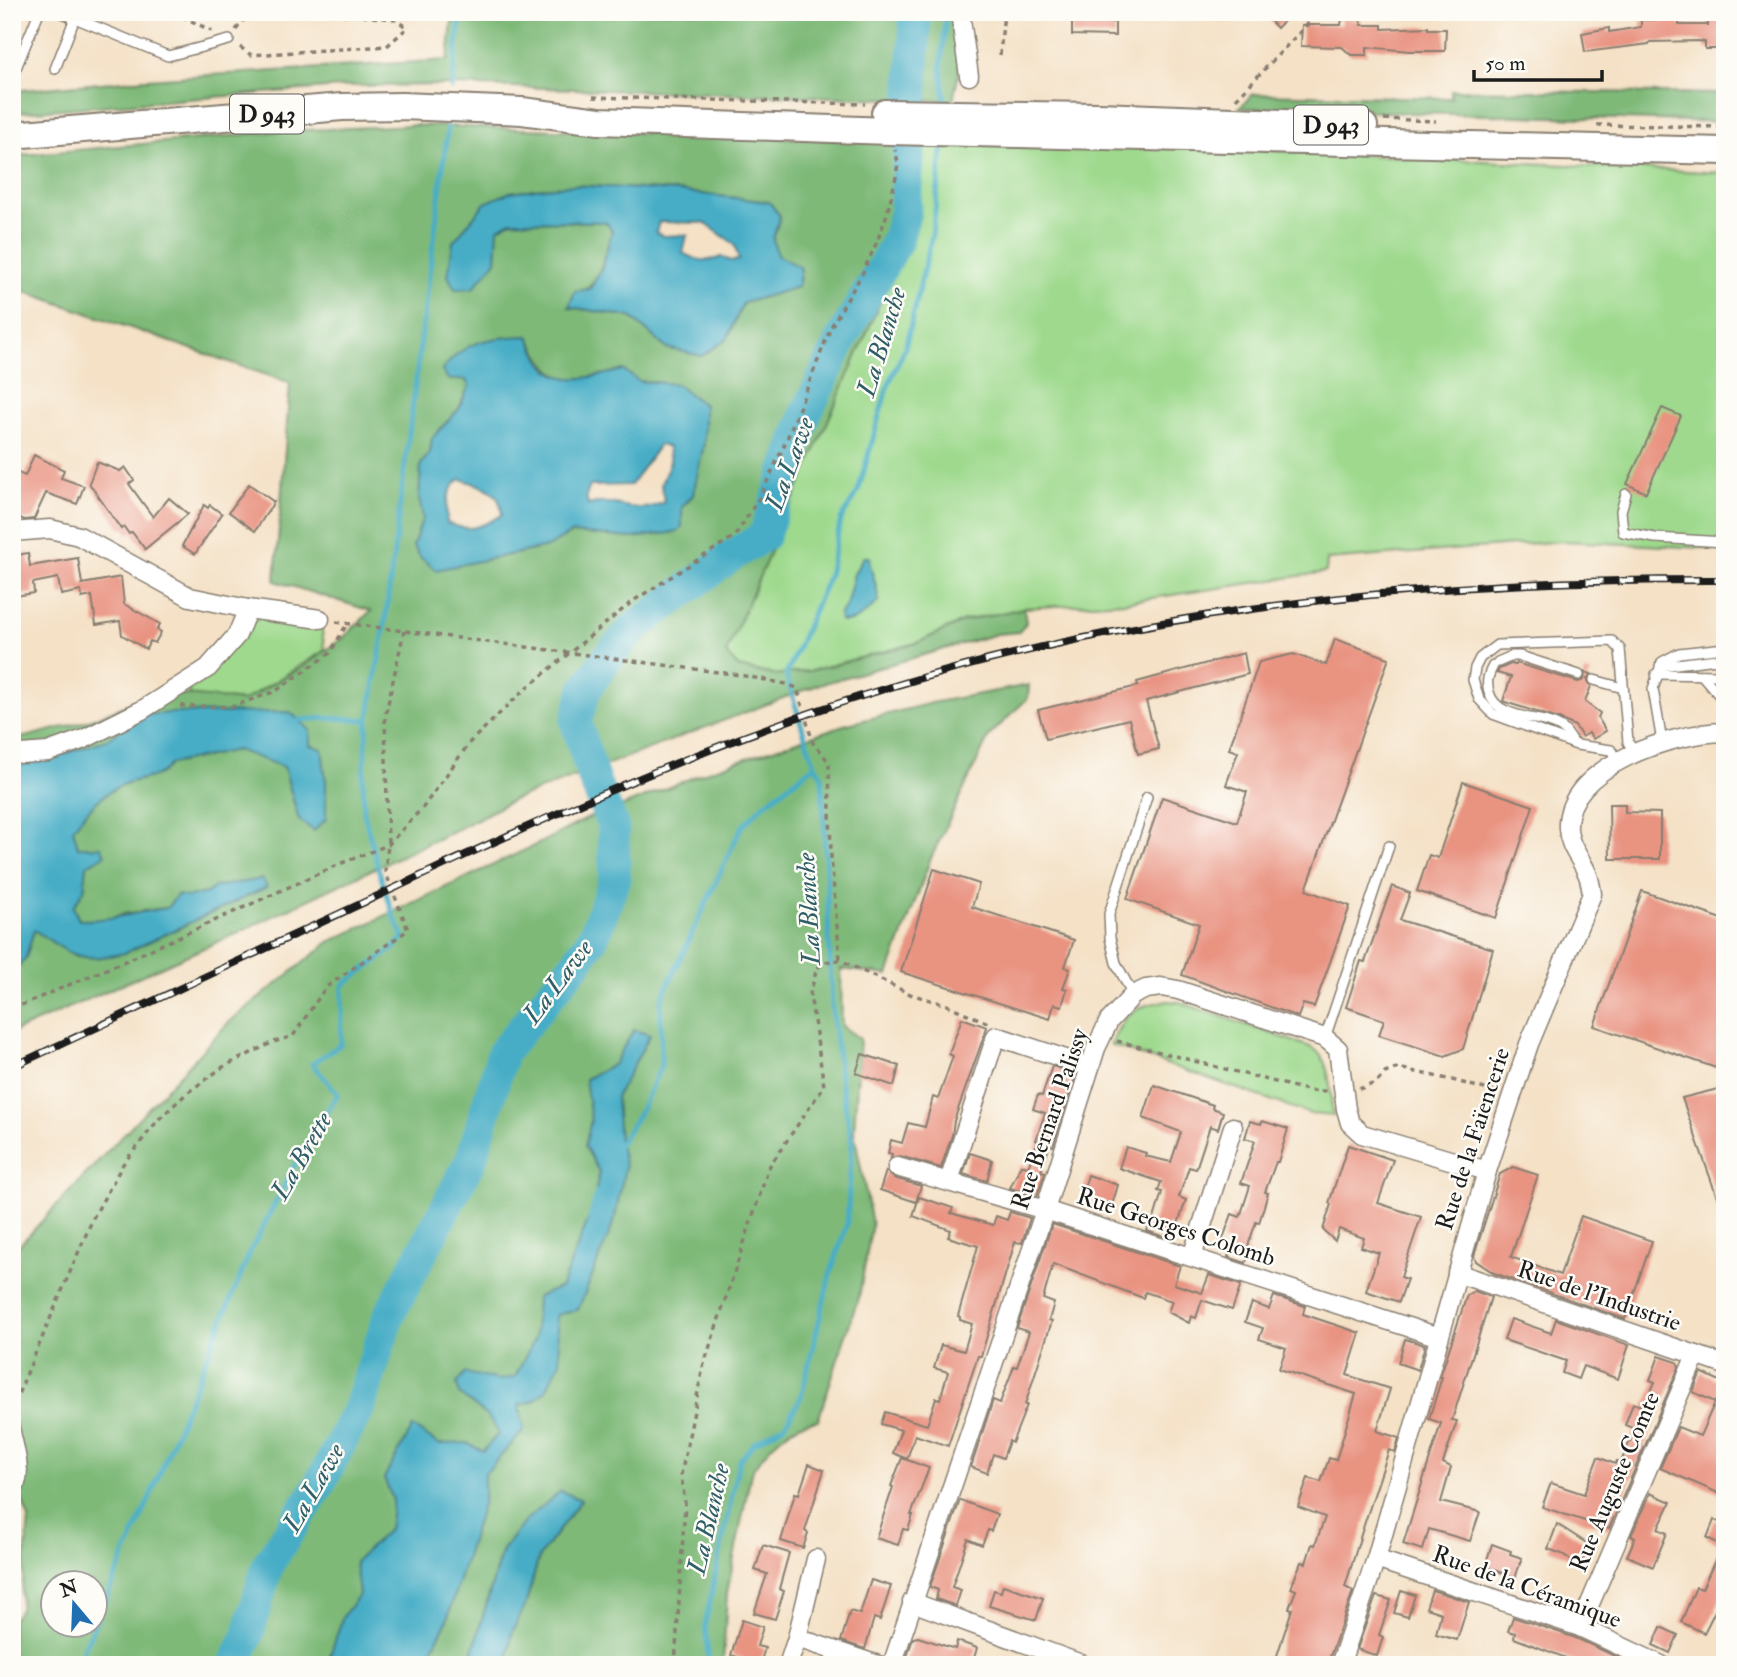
<svg xmlns="http://www.w3.org/2000/svg" width="1737" height="1677" font-family="'IM FELL Double Pica',serif">
<style>
.green{fill:#9ed98d;stroke:#5d7a54;stroke-width:2}
.forest{fill:#7eb978;stroke:#4d6a4a;stroke-width:2;fill-rule:evenodd}
.water{fill:#47adc6;stroke:#326471;stroke-width:2;fill-rule:evenodd}
.lines{fill:none;stroke-linecap:round;stroke-linejoin:round}
.stream{stroke:#47adc6;stroke-width:5}
.river{stroke:#47adc6;stroke-width:32}
.building{fill:#e99381}
.service-casing{stroke:#887e71;stroke-width:12}
.minor-casing{stroke:#887e71;stroke-width:21}
.primary-casing{stroke:#887e71;stroke-width:30}
.path{stroke:#887e71;stroke-width:3.5;stroke-dasharray:5 5;stroke-linecap:butt}
.service{stroke:#fff;stroke-width:9}
.minor{stroke:#fff;stroke-width:18}
.primary{stroke:#fff;stroke-width:26}
.rail-casing{stroke:#1c1c1c;stroke-width:8}
.rail{stroke:#fdfcf7;stroke-width:5;stroke-dasharray:16;stroke-linecap:butt}
.labels{text-anchor:middle;dominant-baseline:central;stroke-width:5;stroke-linejoin:round;paint-order:stroke}
.shield{fill:#fdfcf7;stroke:#605f5e;stroke-width:2}
.shield-label{font-size:23px;font-weight:bold;fill:#1c1c1c}
.street-label{font-size:24px;fill:#1c1c1c;stroke:#fdfcf7}
.water-label{font-size:26px;font-style:italic;fill:#2f5d68;stroke:#fdfcf7}
</style>
<rect width="100%" height="100%" fill="#fdfcf7"/>
<filter id="ink" filterUnits="userSpaceOnUse"><feTurbulence type="fractalNoise" baseFrequency=".0143" numOctaves="2"/><feDisplacementMap in="SourceGraphic" scale="14" xChannelSelector="R" yChannelSelector="G"/><feConvolveMatrix kernelMatrix="1 2 1 2 8 2 1 2 1" color-interpolation-filters="sRGB"/></filter>
<filter id="wash" filterUnits="userSpaceOnUse"><feTurbulence type="fractalNoise" baseFrequency=".00686" numOctaves="4" result="noise"/><feDisplacementMap in="SourceGraphic" scale="28" xChannelSelector="R" yChannelSelector="G"/><feGaussianBlur stdDeviation="1.57" result="paint"/><feColorMatrix in="noise" values="0 0 0 0 0 0 0 0 0 0 0 0 0 0 0 0 0 1.4 0 .05"/><feComposite in="paint" operator="in"/></filter>
<g filter="url(#wash)">
<rect width="100%" height="100%" fill="#f4e1c6"/>
<g class="green">
<path d="M925,143L1201,147L1725,173V549L1564,541L1327,560L1326,572L1125,602L1024,608L964,621L917,643L810,671L774,675L738,667L725,653L915,223Z"/>
<path d="M264,612L320,619L325,650L243,701L191,696L184,683Z"/>
<path d="M1167,1001L1179,1002L1313,1048C1332,1060 1330,1095 1333,1116L1311,1114L1111,1045C1123,1015 1133,1005 1167,1001Z"/>
</g>
<g class="forest">
<path d="M453,12H956L960,67L953,101L446,85L353,86L12,113V91L146,79L448,60Z"/>
<path d="M1451,90L1725,94V122L1239,108L1253,94L1451,98Z"/>
<path d="M414,125L924,143L915,223L726,653L738,667L774,675L810,671L917,643L964,621L1024,608L1026,623L1019,632L997,634L818,685L513,800L460,828L233,935L12,1033V975L26,957L34,930L77,957L262,879L215,887L207,893L188,897L167,908L122,914L105,921L79,920L73,907L84,890L87,865L101,847H78L73,829C87,810 102,793 124,784C140,778 160,779 170,764L237,750L284,767L299,820L326,782L144,715L106,740L45,760L12,758V736L21,738L84,722L159,692L243,701L304,666L344,637L371,611L275,581L290,383L12,287V156L283,131ZM570,185L677,191L769,202L780,216L773,239L777,256L801,268L798,287L743,303L727,339L702,356L666,348L631,317L569,307C600,280 602,269 612,231L606,222L511,221L498,228L510,192ZM529,336C556,390 569,382 623,370L639,381L676,384L704,405V444L682,507V527L633,538L572,533L547,547L480,561L413,546L423,518L421,464L430,453L433,438L459,409L469,386L466,380Z"/>
<path d="M1029,685L1028,698L989,736L931,858L888,975L841,969L842,1026L860,1039L854,1132L872,1224L860,1292L818,1420C813,1421 806,1422 801,1424C783,1432 760,1456 751,1473L727,1593L723,1665H507L512,1632L526,1603L539,1557L581,1500L502,1550L469,1665H12V1621L20,1609L29,1519L12,1473V1253L229,1022L329,942L540,843L598,813L616,809L708,771L844,725L936,702ZM52,1582H94V1624H52Z"/>
</g>
<g class="water">
<path d="M570,185L677,191L769,202L780,216L773,239L777,255L801,268L798,287L743,303L727,339L702,356L666,348L631,317L569,307L575,291L590,289L602,268L612,231L606,222L511,221L498,228L496,261L473,288L455,289L448,276L453,242L485,203L510,192ZM659,222L705,223L734,244L739,260L731,261L722,257C709,263 695,260 683,253L687,235L664,236L656,233Z"/>
<path d="M529,336C533,344 536,353 541,361C559,389 596,376 623,370L639,381L676,384L704,405V444L693,495L682,507V527L677,532L633,538L572,533L547,547L436,570L421,558L413,546L423,518L419,499L421,464L430,453L432,438L459,409L469,386L466,380H449L442,371C464,339 494,337 529,336ZM659,445L668,447L670,462L661,484L664,502C631,518 616,496 588,505L586,496L590,486L631,485ZM461,479C482,487 501,488 502,515C480,527 472,533 447,523C446,507 446,488 461,479Z"/>
<path d="M863,557H869C870,573 879,585 878,602C868,611 855,625 840,621L839,614L846,606L854,574Z"/>
<path d="M290,712L310,730V745L322,749L326,782V819L314,831L299,820L284,767L237,750L170,764C160,779 140,778 124,784C102,793 87,810 73,829L78,847H101L105,855L87,865L84,890L73,907L79,920C109,921 137,912 167,908L177,895L188,897L207,893L215,887L262,879L267,887L125,953C77,964 73,955 34,930L26,957L12,975V758L45,760L106,740L144,715L170,713Z"/>
<path d="M634,1030L650,1035L616,1097L619,1139L625,1167L614,1222L578,1310L556,1315L560,1362L546,1390L534,1401L519,1405L524,1430L484,1475V1498L446,1623L424,1665H327L343,1616L359,1595L355,1562L389,1529L393,1500L384,1478L413,1427L438,1444L467,1443L483,1451L499,1433L486,1415L459,1394L457,1383L465,1373L500,1380L515,1377L535,1338L537,1297L561,1287L593,1208L599,1172L585,1146L591,1120L585,1079L613,1065Z"/>
<path d="M561,1491L581,1500L539,1557L526,1603L512,1632L507,1665H469L502,1550L527,1519Z"/>
</g>
<g class="lines">
<g class="stream">
<path d="M452,88L461,12"/>
<path d="M945,102L941,68L946,12"/>
<path d="M299,720L328,718L368,720"/>
<path d="M617,1148L641,1110L661,1066V1000L741,828L760,808L815,765"/>
<path d="M590,1220L597,1192"/>
<path d="M77,1665L148,1502L250,1252L302,1151L338,1094L312,1064L341,1044L343,985L392,950L404,937L394,917L379,871L364,813L363,780L368,720L384,630L448,127"/>
<path d="M709,1665L705,1625L739,1461L754,1443L785,1425L801,1397L830,1275L847,1224L852,1142L841,1083L832,1007L822,776L815,765L807,743L786,675L829,575L841,519L858,492L887,388L905,348L932,235L943,146"/>
</g>
<g class="river">
<path d="M912,12L915,27L912,99"/>
<path d="M234,1665L247,1638L268,1564L317,1489L360,1406L388,1317L471,1160L503,1052L576,963L594,936L615,878L613,826L593,777L576,722L585,690L608,657L633,629L730,557L764,536L806,414L842,338L897,241L905,213L909,148"/>
</g>
</g>
<g id="blocks">
<g class="building">
<path d="M1262,12H1293L1277,28Z"/>
<path d="M1662,17H1679V25H1708V17H1725V49H1705V42L1699,41L1650,42L1649,44L1585,52L1582,33L1609,28V32L1641,27V20H1662Z"/>
<path d="M1342,19L1361,20V25H1382V29L1428,27V29H1446L1445,51H1410L1367,47V55H1351L1342,47L1301,46L1302,25H1341Z"/>
<path d="M1072,21L1115,22V36L1072,35Z"/>
<path d="M1662,408L1681,416L1646,493L1627,484Z"/>
<path d="M34,455L64,470L61,478L84,486L77,504L46,493L34,519L24,520L12,514V480L16,472L25,476Z"/>
<path d="M97,462L120,471L125,467L134,480L129,484L153,517L169,498L188,514L145,549L132,532L129,534L124,527L121,529L89,483Z"/>
<path d="M249,484L274,502L255,531L229,512Z"/>
<path d="M204,505L208,508L210,505L222,514L195,554L182,546Z"/>
<path d="M28,553L30,566L78,558L82,584L121,577L124,604L160,624L157,629L161,632L155,643L150,641L146,649L122,635L120,621L96,625L92,596L82,598L81,591L61,595L58,578L33,583L34,593L15,596L12,582V556Z"/>
<path d="M1335,639L1389,658L1306,890L1350,906L1314,1007L1303,1004L1298,1017L1182,975L1199,924L1127,899L1162,797L1237,822L1247,792L1226,785L1238,752L1229,749L1259,662L1293,654L1326,665Z"/>
<path d="M1244,653L1248,674L1146,701L1159,749L1138,754L1129,719L1046,739L1038,710L1138,686L1137,682Z"/>
<path d="M1516,663L1578,682L1584,680L1585,672L1591,674L1587,679L1591,686L1585,702L1600,713L1598,718L1606,731L1593,739L1589,733L1582,737L1575,726L1559,719L1505,702L1503,701L1511,677L1497,673L1499,669L1511,664L1515,665Z"/>
<path d="M1463,782L1533,806L1496,918L1417,891L1429,855L1438,858Z"/>
<path d="M1609,804H1625V812L1660,813V859H1610Z"/>
<path d="M934,869L979,884L972,907L1074,940L1065,967L1070,969L1063,988L1067,989L1062,1006L1054,1004L1050,1019L901,972Z"/>
<path d="M1392,886L1410,893L1400,920L1493,949L1463,1049L1445,1056L1379,1035L1384,1020L1346,1007L1361,961L1365,962Z"/>
<path d="M1642,891L1725,920V1071L1594,1026Z"/>
<path d="M962,1018L987,1027L954,1121L952,1135L941,1168L900,1156L891,1158L892,1154L888,1153L891,1140L902,1143L908,1123L925,1127L933,1097L938,1099L953,1056L949,1054Z"/>
<path d="M862,1054L899,1066L894,1086L856,1073Z"/>
<path d="M1052,1066L1076,1074L1053,1146L1050,1145L1041,1171L1045,1172L1037,1196L1010,1188L1021,1165L1028,1167L1038,1141L1036,1140L1045,1113L1033,1109L1038,1095L1042,1096Z"/>
<path d="M1154,1085L1213,1105L1212,1108L1223,1112L1218,1129L1210,1126L1196,1169L1189,1167L1179,1197L1186,1200L1177,1227L1168,1224L1165,1237L1147,1231L1150,1222H1153L1162,1192L1158,1191L1161,1182L1119,1168L1126,1147L1146,1153L1145,1156L1171,1162L1181,1132L1143,1118Z"/>
<path d="M1722,1088L1725,1097V1214H1723L1682,1098Z"/>
<path d="M1250,1121L1261,1124L1262,1121L1288,1129L1278,1162H1276L1265,1192L1268,1193L1259,1223L1256,1222L1246,1252L1249,1253L1246,1263L1228,1257L1232,1244L1222,1241L1232,1214L1240,1217L1250,1186L1241,1183L1255,1141L1245,1138Z"/>
<path d="M1348,1145L1393,1160L1378,1203L1421,1217L1401,1277L1407,1279L1399,1302L1366,1291L1379,1253L1361,1247L1364,1238L1339,1229L1335,1241L1323,1230L1331,1204L1329,1203Z"/>
<path d="M970,1153L992,1160L987,1181L963,1174Z"/>
<path d="M1513,1167L1538,1175L1511,1257L1560,1275L1581,1216L1652,1241L1625,1319L1494,1273L1476,1261L1474,1256L1500,1174Z"/>
<path d="M886,1171L894,1178L921,1186L916,1202L880,1190Z"/>
<path d="M1088,1175L1118,1185L1112,1205L1082,1195Z"/>
<path d="M919,1197L953,1208L951,1213L993,1225L996,1216L1007,1220L1010,1212L1030,1218L1022,1243L1015,1242L981,1356H978L948,1446L915,1435L907,1459L893,1453L901,1430L881,1424L885,1412L927,1425L936,1398L940,1399L948,1372L934,1368L941,1345L964,1351L972,1324L960,1320V1317L958,1316L978,1246L948,1237L951,1230L913,1216Z"/>
<path d="M1052,1224L1180,1266L1174,1284L1202,1293L1209,1275L1241,1285L1232,1310L1202,1300L1196,1318L1191,1316L1189,1323L1168,1312L1172,1301L1145,1292L1143,1298L1053,1264L1043,1299L1054,1303L1049,1320L1052,1321L1025,1405H1027L1012,1443L1009,1441L1003,1458L993,1454L987,1473L971,1467L993,1400L1000,1403L1014,1366L1017,1367L1029,1332L1017,1328Z"/>
<path d="M1474,1291L1491,1297L1452,1420L1457,1421L1443,1463L1451,1467L1441,1502L1480,1512L1470,1541L1429,1529L1423,1550L1403,1544L1441,1423L1429,1419L1442,1377H1440L1467,1295Z"/>
<path d="M1274,1296L1305,1306L1303,1314L1360,1333L1347,1375L1390,1389L1377,1431L1399,1438L1395,1452L1389,1450L1364,1525L1345,1587L1353,1591L1327,1665H1274L1292,1609L1289,1608L1296,1590L1291,1588L1301,1562L1306,1563L1312,1544L1315,1545L1325,1517L1298,1507L1308,1478L1321,1482L1329,1458L1336,1460L1356,1394L1279,1369L1286,1348L1259,1339L1263,1328L1245,1322L1252,1303L1269,1309Z"/>
<path d="M1511,1319L1551,1333L1556,1319L1629,1345L1618,1379L1583,1366L1578,1379L1562,1373L1566,1361L1504,1340Z"/>
<path d="M1405,1339L1425,1345L1418,1370L1398,1363Z"/>
<path d="M1659,1356L1677,1362L1679,1367L1609,1529L1542,1507L1551,1483L1584,1494L1598,1457L1615,1464L1617,1461L1621,1462L1635,1429L1625,1425L1633,1403L1644,1407L1655,1382L1650,1380Z"/>
<path d="M1701,1372L1724,1383L1725,1380V1496L1660,1468L1678,1427L1700,1436L1715,1402L1693,1392Z"/>
<path d="M902,1458L929,1468L911,1515H913L908,1530L903,1529L898,1545L876,1538L893,1487L891,1486Z"/>
<path d="M809,1464L824,1470L805,1531L808,1533L803,1548L781,1541L795,1493L799,1494Z"/>
<path d="M1650,1493L1671,1502L1658,1529L1667,1533L1653,1567L1627,1556L1635,1538L1631,1536Z"/>
<path d="M960,1500L997,1514L991,1531L988,1530L982,1545L968,1539L952,1587L961,1590L956,1606L936,1599L938,1590L930,1587Z"/>
<path d="M1714,1520L1725,1524V1591L1704,1633L1681,1622L1696,1587L1702,1589L1722,1545L1707,1538Z"/>
<path d="M1557,1524L1591,1546L1579,1565L1562,1554L1548,1549Z"/>
<path d="M1492,1544L1511,1551L1510,1554L1522,1558L1515,1578L1485,1566Z"/>
<path d="M763,1545L789,1553L779,1589L784,1591L775,1619L754,1613L767,1574L755,1570Z"/>
<path d="M871,1580L891,1586L880,1620L874,1618L865,1649L841,1641L850,1611L860,1614Z"/>
<path d="M1003,1585L1043,1598L1036,1620L989,1606L994,1590L1001,1592Z"/>
<path d="M1432,1590L1469,1602L1457,1640L1436,1634L1441,1613L1426,1608Z"/>
<path d="M1401,1591L1415,1595L1408,1617L1394,1613Z"/>
<path d="M1376,1596L1391,1600L1379,1635L1383,1637L1377,1656L1357,1649Z"/>
<path d="M1513,1617L1576,1638L1634,1665H1573L1574,1661L1514,1638L1515,1633L1508,1631Z"/>
<path d="M742,1620L763,1627L757,1646L765,1648L760,1664L731,1655Z"/>
<path d="M1661,1627L1678,1635L1670,1653L1653,1645Z"/>
<path d="M918,1637L955,1649L957,1641L977,1648L972,1665H911L905,1663L913,1638Z"/>
</g>
</g>
</g>
<g filter="url(#ink)">
<use href="#blocks" fill-opacity="0" stroke="#887e71" stroke-width="2"/>
<g class="lines">
<g class="service-casing">
<g id="service">
<path d="M60,12L168,56L229,40"/>
<path d="M16,68L39,12"/>
<path d="M55,69L75,18"/>
<path d="M1626,494L1621,511L1623,532L1655,538L1725,542"/>
<path d="M1498,662L1512,656H1520L1579,675"/>
<path d="M1493,666C1488,675 1486,682 1489,692C1497,723 1548,714 1564,730C1568,733 1571,740 1574,744"/>
<path d="M1660,666L1725,658"/>
<path d="M1656,674L1717,675L1725,684"/>
<path d="M1702,675L1725,702"/>
<path d="M1594,680L1623,688"/>
<path d="M1662,742L1653,689L1662,662L1679,653L1725,648"/>
<path d="M1619,761L1611,750L1577,745L1493,714L1479,699L1473,680L1475,668L1480,658L1497,645L1612,641L1620,649L1628,742L1634,753"/>
<path d="M1133,995L1116,963L1110,938L1109,914L1147,797"/>
<path d="M1325,1038L1389,846"/>
<path d="M12,1499C31,1478 19,1450 14,1425"/>
</g>
</g>
<g class="minor-casing">
<g id="minor">
<path d="M960,12L969,76"/>
<path d="M12,532L50,529L79,536L190,597L248,609L320,619"/>
<path d="M12,751L21,754L48,752L84,739L142,710L208,668L237,635L248,609"/>
<path d="M897,1167L1045,1210L1439,1337"/>
<path d="M949,1181L996,1036L1090,1067"/>
<path d="M1192,1257L1233,1127"/>
<path d="M1457,1273L1725,1365"/>
<path d="M1376,1559L1580,1627L1661,1665"/>
<path d="M912,1602L1084,1665"/>
<path d="M1580,1627L1696,1355"/>
<path d="M797,1638L878,1665"/>
<path d="M788,1665L797,1638L816,1559"/>
<path d="M892,1665L1045,1210L1096,1048L1109,1021L1133,995L1146,989L1161,987L1178,990L1325,1038L1338,1049L1346,1109L1350,1123L1362,1134L1487,1171"/>
<path d="M1340,1665L1376,1559L1487,1171L1529,1044L1592,894C1591,887 1590,879 1587,873C1581,858 1569,847 1568,829C1564,766 1676,732 1725,732"/>
</g>
</g>
<g class="primary-casing">
<g id="primary">
<path d="M885,113L1099,116L1364,126"/>
<path d="M12,135L342,107L402,106L522,111L599,121L890,131L1725,151"/>
</g>
</g>
<g class="path">
<path d="M173,12L212,31"/>
<path d="M236,30L249,12"/>
<path d="M240,47L251,55L387,46L407,28L396,19L313,12"/>
<path d="M1000,55L1004,12"/>
<path d="M593,97L865,104"/>
<path d="M1236,99L1319,12"/>
<path d="M1384,119L1436,121"/>
<path d="M1597,125L1725,127"/>
<path d="M336,622L740,675L786,684L797,688L813,743L829,762L831,857L840,960"/>
<path d="M180,706L231,707L276,691L330,653L347,624"/>
<path d="M12,1009L123,962L342,863L388,845L424,806L470,742L523,691L633,601L735,536L761,495L787,439L831,327L862,274L877,242L887,214L896,177L898,162L895,150"/>
<path d="M1117,1041L1310,1091H1327"/>
<path d="M1359,1089L1370,1085L1378,1081L1385,1073L1398,1068L1452,1080L1496,1092"/>
<path d="M15,1413L16,1399L93,1218L123,1164L159,1119L187,1093L223,1067L271,1043L293,1036L326,987L408,930L385,871L388,845L385,717L404,631"/>
<path d="M675,1665L685,1503L681,1475L703,1367L769,1167L824,1086L810,994L817,968L824,962L840,960L910,994L947,1005L988,1023"/>
<path d="M1715,1665L1725,1643"/>
</g>
<use href="#service" class="service"/>
<use href="#minor" class="minor"/>
<use href="#primary" class="primary"/>
<g class="rail-casing">
<path id="rail" d="M12,1067C152,1002 291,936 431,871C580,802 726,737 884,689C1161,605 1436,579 1725,580"/>
</g>
<use href="#rail" class="rail"/>
</g>
</g>
<g class="labels">
<g class="shield">
<rect x="230" y="94.5" width="74" height="39" rx="5"/>
<rect x="1294" y="105.5" width="74" height="39" rx="5"/>
</g>
<g class="shield-label">
<text x="267" y="114">D 943</text>
<text x="1331" y="125">D 943</text>
</g>
<g class="street-label">
<text transform="translate(1050 1119) rotate(-71)">Rue Bernard Palissy</text>
<text transform="translate(1473 1139) rotate(-72)">Rue de la Faïencerie</text>
<text transform="translate(1176 1227) rotate(18)">Rue Georges Colomb</text>
<text transform="translate(1599 1296) rotate(19)">Rue de l'Industrie</text>
<text transform="translate(1615 1482) rotate(-67)">Rue Auguste Comte</text>
<text transform="translate(1527 1587) rotate(20)">Rue de la Céramique</text>
</g>
<g class="water-label">
<text transform="translate(882 342) rotate(-73)">La Blanche</text>
<text transform="translate(790 464) rotate(-70)">La Lawe</text>
<text transform="translate(809 909) rotate(-93)">La Blanche</text>
<text transform="translate(558 982) rotate(-53)">La Lawe</text>
<text transform="translate(302 1156) rotate(-60)">La Brette</text>
<text transform="translate(314 1488) rotate(-60)">La Lawe</text>
<text transform="translate(709 1519) rotate(-77)">La Blanche</text>
</g>
</g>
<rect width="1737" height="1677" fill="none" stroke="#fdfcf7" stroke-width="42"/>
<g transform="translate(74 1604) rotate(341)"><circle r="33" fill="#fdfcf7" stroke="#a3a29f" stroke-width="2"/>
<path d="M0-5L12 26L0 18L-12 26Z" fill="#1f6fb2"/>
<text y="-10" font-size="19" font-weight="bold" text-anchor="middle" fill="#1c1c1c">N</text>
</g>
<path d="M1474 70v10h128v-10" fill="none" stroke="#1c1c1c" stroke-width="3.5"/>
<text x="1485" y="70" font-size="21" fill="#1c1c1c" stroke="#fdfcf7" stroke-width="5" paint-order="stroke">50 m</text>
</svg>
